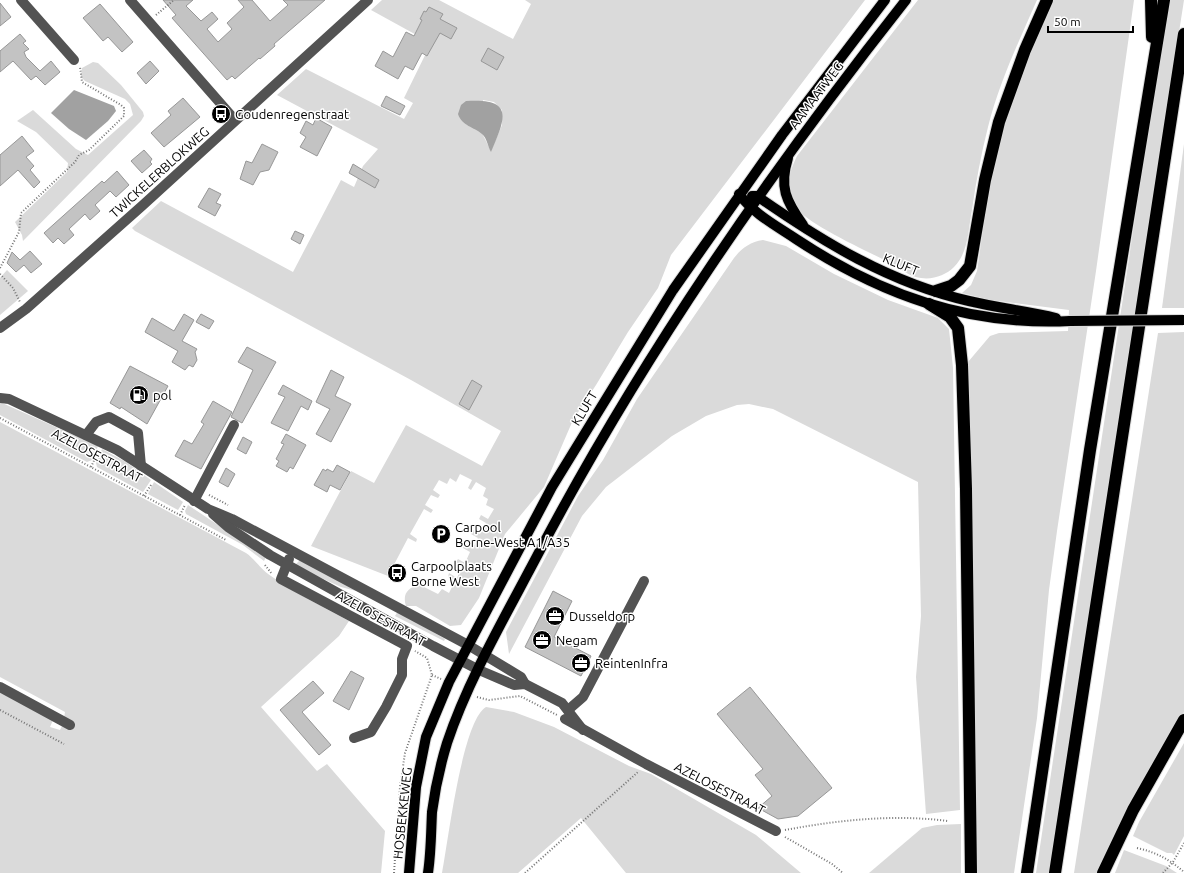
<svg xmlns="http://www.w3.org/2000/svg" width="1184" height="873" font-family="Ubuntu,sans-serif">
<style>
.green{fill:#dadada;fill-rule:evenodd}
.water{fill:#a1a1a1}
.building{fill:#c3c3c3;stroke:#979797}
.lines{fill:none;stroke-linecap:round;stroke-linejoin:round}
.major-casing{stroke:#dbdbdb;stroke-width:12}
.highway-casing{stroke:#dbdbdb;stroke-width:14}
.path{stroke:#757575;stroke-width:2;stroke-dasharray:1 2;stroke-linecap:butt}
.minor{stroke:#535353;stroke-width:10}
.major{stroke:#000;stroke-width:10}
.highway{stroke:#000;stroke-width:12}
.major-bridge-casing{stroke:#dbdbdb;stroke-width:12;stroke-linecap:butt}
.major-bridge{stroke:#000;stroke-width:10}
.labels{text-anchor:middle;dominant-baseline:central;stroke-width:3;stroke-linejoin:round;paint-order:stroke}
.street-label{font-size:13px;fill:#000;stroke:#fff}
.poi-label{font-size:13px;fill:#000;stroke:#fff;text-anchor:start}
</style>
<rect width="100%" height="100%" fill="#fff"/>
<g class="green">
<path d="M382,0H439L513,39L531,4L525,0H865L671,255L658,288L628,332L596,385L573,420L544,487L505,534L479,598L461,625L450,626L416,606H406C402,594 408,587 420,585L438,594L442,589L449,593L455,581L448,577L449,573L457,578L462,566L456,562L458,559L465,563L470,552L463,548L465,544L473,548L478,538L471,534L473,530L480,534L486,523L479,519L481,515L488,519L494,509L486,505L488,499L483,496L486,488L476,482L471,490L468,488L472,480L460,474L456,482L450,478L447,484L439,480L433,490L440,495L438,498L431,495L425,505L433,510L431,513L424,509L410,534L417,539L416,542L408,538L388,576L311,546L351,471L374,483L406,425L482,466L501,431L411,380L135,231L132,228L161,201L293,272L341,180L354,187L363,166L378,149L277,95L306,69L404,119L413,103L404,98L431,43L371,10ZM483,100L494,102L502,110V125L491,151L482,133Z"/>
<path d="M918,0H1037C1019,41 999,83 988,127C981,154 976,182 972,210C968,229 969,252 954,267C946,275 933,280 921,278C909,277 902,269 892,264C870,252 805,224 794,205C784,187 789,173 797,156Z"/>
<path d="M1054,0H1134L1096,271L1057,531L1049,590L1037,718L1014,873H977L968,362L990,336L999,333L1068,331L1069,310L990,300L962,293L971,285L977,271L992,167L1018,77Z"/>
<path d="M1168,0H1184L1049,873H1036Z"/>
<path d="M93,62L98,63L121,85L143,112L144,116L141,121L23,241L22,235L15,222L67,172L68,163L36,132L17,121L33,110L76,149L88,155L133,115L130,104L125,99L85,81L81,77L82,68Z"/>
<path d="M1184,144V308H1162Z"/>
<path d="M763,240L786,246L834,274L888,300L938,318L949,329L953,368L960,810L926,814L916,677L921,616L918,482L773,409L749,404L737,405L706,416L672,436L606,487L582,516L509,654L506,632L578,496L603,460L637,399L734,258C742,248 750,242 763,240Z"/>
<path d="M7,270L28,291L0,315V278Z"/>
<path d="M1184,332V712L1124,817L1098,873H1074L1158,333Z"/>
<path d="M0,402L98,446L92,460L87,462L0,415Z"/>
<path d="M0,422L246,553C256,560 261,570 271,576C295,593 323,607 349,621L339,636L261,707L317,771L327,764L385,831L381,873H0V691L53,720L50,727L60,730L63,724L65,712L0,677Z"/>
<path d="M102,449L126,462L151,480L143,492L97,467L96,463Z"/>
<path d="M154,482L183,502L178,510L148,494Z"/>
<path d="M188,505L266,557L264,561L243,545L186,514L185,511Z"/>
<path d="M300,560L360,592L341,587L299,568L296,564Z"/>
<path d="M398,611L445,639L444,641L395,616Z"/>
<path d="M486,707L514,712L554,727L629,766L651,774L756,835L801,873H626L581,818L518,873H442C448,843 462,721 486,707Z"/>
<path d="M1184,743V836L1174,855L1172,853H1167L1133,836L1139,822Z"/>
<path d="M961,824V873H869L922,828L937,825Z"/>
<path d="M1124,850L1166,866L1177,873H1115Z"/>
</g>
<g class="water">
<path d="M74,90L114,106L116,111L108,121L86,140L69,129L51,113Z"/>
<path d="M466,101C514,98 506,117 491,152C488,147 487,138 482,134C474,127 462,126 458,114L461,105Z"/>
</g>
<g class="building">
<path d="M163,0H193L186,6L201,21L212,12L218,19L207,29L218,42L232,29L227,23L244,7L238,0H252L270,21L288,5L283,0H325L274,44L275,46L260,59L259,58L235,79L232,76L227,80L172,18L176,15Z"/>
<path d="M0,3L11,17L0,26Z"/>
<path d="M100,4L133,42L122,52L108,37L103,41L83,18Z"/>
<path d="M429,7L443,14L440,19L457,28L451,39L440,33L427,56L422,53L413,70L405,66L398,79L375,66L383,51L393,57L406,32L414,36L422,20L420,19L424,11L426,12Z"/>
<path d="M20,34L26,41L23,43L29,49L24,52L26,57L40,71L51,61L60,72L45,85L36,76L31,80L13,61L0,72V51Z"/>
<path d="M488,48L504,57L497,70L481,61Z"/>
<path d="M150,61L159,71L146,84L137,73Z"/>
<path d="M386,96L405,106L400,115L381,106Z"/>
<path d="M183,98L200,117L164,147L151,133L171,115L168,111Z"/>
<path d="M316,118L332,127L317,156L300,147L306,137L300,133L306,121L313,125Z"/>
<path d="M22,136L34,151L26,157L34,166L30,170L40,182L34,188L18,170L0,186V155Z"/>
<path d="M262,144L278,152L269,170L260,172L253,185L240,179L246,161L252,163Z"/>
<path d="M144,150L152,159L150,162L152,164L142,173L131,161Z"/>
<path d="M353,164L379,180L375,188L349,173Z"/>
<path d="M117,171L129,185L116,197L110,191L95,205L100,211L90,220L85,214L69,229L74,235L64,244L58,238L53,243L44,233L102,181L104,183Z"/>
<path d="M209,188L221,194L216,203L221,205L215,216L198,207Z"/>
<path d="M295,231L304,235L300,244L291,239Z"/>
<path d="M30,251L42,264L31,273L24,265L16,272L7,263L12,252L20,260Z"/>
<path d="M184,314L194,320L182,341L197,349L195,352L197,360L193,367L189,365L185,370L172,362L178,351L145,332L152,318L174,331Z"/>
<path d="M201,314L214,321L209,329L196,322Z"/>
<path d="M247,347L276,362L242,423L231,417L253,370L238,362Z"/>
<path d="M130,366L168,386L147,424L121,407L120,409L110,403Z"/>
<path d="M331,370L344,377L335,396L351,404L331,442L316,434L330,409L316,402Z"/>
<path d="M472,380L482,386L469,410L459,404Z"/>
<path d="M283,385L312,401L308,410L301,406L288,431L271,423L285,397L278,394Z"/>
<path d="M213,401L232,412L201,469L175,456L184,440L192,444L204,424L201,422Z"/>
<path d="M286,434L306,445L293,469L290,467L287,472L276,466L279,461L276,459L284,444L281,443Z"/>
<path d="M243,437L252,442L246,454L237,449Z"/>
<path d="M337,465L350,472L340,490L330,485L327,492L314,485L323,469L326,471L327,469L333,472Z"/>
<path d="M226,468L235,474L228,487L219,482Z"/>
<path d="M553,591L572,601L554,637L591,656L581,676L525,647Z"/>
<path d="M351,671L364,678L349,710L333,701Z"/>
<path d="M313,681L324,693L302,712L331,745L319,755L280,710Z"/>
<path d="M750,687L832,788L798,816L778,819L758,808L772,796L755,775L763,769L717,714Z"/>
</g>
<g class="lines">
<g class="major-casing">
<g id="major">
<path d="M788,158C779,187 786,201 803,225"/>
<path d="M739,194C754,214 775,225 796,239C881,295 967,326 1070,321"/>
<path d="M752,196H757C823,242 890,283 969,301C998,308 1027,311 1056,318"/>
<path d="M409,873L416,787L426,737L449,682L552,487L673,290L782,135L885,0"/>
<path d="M428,873C431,853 431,833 432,812C435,789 440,766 447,743C468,680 506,615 537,556C641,358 767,176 906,0"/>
</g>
</g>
<g class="highway-casing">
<g id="highway">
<path d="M1151,0L1152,37"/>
<path d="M936,291L951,286L959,280L970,266L985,180L999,122L1025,50L1047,0"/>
<path d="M929,304L950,317L958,328L962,365L966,489L971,873"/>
<path d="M1027,873L1090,450L1164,0"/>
<path d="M1055,873L1184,34"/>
<path d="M1103,873L1133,810L1184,720"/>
</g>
</g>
<g class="path">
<path d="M156,15L174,0"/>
<path d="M0,268L19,232L21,213L75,162L79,155L89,150L124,116V108L121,105L82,82L80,67"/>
<path d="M0,274L13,288L20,302"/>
<path d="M0,418L226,540"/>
<path d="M91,467L98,452"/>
<path d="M209,495L228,505"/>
<path d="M144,496L151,485"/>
<path d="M180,515L185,505"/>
<path d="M265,565L272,574"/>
<path d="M432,675L441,679"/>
<path d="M477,697L489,700L520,696L557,715"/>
<path d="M0,710L64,744"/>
<path d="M785,830C839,820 893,814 948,821"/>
<path d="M785,837L832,864L843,873"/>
<path d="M1137,848C1156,852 1170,860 1184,872"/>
<path d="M394,873L400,787L405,753L432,675L427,658L415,651"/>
<path d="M525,873L638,772"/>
<path d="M1163,873L1173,862L1184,843"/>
</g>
<g class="minor">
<path d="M21,0L74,60"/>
<path d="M130,0L235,120"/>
<path d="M0,328L26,309L143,205L368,0"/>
<path d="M0,398L9,399L117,450L208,509L232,519L468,645L521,677L525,684"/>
<path d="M86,435L96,422L109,417L138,433L141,466"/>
<path d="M194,501L234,425"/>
<path d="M213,514L228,527L270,555L433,646L479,670L514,685L525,684L562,703L583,730"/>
<path d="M289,559L281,579L407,646L402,659V675L386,707L371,732L354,738"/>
<path d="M0,687L70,725"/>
<path d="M568,710L583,697L644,581"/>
<path d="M565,719L646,764L776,831"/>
</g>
<use href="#major" class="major"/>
<use href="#highway" class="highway"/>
<g class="major-bridge-casing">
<path id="major-bridge" d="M1070,321L1183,320"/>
</g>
<use href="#major-bridge" class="major-bridge"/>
</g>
<defs>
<g id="bus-disc" transform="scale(1)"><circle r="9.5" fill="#000" stroke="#fff"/><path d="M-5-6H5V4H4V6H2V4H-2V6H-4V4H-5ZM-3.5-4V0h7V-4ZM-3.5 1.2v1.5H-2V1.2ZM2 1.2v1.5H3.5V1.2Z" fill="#fff"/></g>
<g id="fuel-disc" transform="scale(1)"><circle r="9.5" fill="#000" stroke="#fff"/><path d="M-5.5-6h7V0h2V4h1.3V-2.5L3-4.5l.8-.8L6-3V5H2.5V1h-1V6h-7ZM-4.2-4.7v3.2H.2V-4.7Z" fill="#fff"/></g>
<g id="parking-disc" transform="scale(1)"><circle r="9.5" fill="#000" stroke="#fff"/><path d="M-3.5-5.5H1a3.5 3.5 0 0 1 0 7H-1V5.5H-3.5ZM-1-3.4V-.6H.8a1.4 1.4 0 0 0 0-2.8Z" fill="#fff"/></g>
<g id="office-disc" transform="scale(1)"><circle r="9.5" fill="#000" stroke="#fff"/><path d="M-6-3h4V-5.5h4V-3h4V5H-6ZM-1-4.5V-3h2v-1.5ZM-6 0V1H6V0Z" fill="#fff"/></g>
</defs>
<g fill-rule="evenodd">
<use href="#bus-disc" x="221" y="114"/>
<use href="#fuel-disc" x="139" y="395"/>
<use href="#parking-disc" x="441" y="534"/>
<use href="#bus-disc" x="397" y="573"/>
<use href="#office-disc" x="555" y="616"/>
<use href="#office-disc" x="542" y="640"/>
<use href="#office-disc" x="581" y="663"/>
</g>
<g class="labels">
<g class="street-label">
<text transform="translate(816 95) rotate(-53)">AAMAATWEG</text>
<text transform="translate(159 172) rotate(-42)">TWICKELERBLOKWEG</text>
<text transform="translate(901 264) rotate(22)">KLUFT</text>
<text transform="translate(584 408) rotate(-59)">KLUFT</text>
<text transform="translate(97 455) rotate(28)">AZELOSESTRAAT</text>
<text transform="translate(381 618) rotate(29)">AZELOSESTRAAT</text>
<text transform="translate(720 788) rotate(27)">AZELOSESTRAAT</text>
<text transform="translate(402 813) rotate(-84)">HOSBEKKEWEG</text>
</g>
<g class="poi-label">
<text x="235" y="114">Goudenregenstraat</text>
<text x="153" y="395">pol</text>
<text x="455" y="527">Carpool<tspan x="455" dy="15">Borne-West A1/A35</tspan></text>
<text x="411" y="566">Carpoolplaats<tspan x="411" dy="15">Borne West</tspan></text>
<text x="569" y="616">Dusseldorp</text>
<text x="556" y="640">Negam</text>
<text x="595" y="663">ReintenInfra</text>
</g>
</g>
<path d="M1048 26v6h85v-6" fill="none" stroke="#000000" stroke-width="2"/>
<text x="1054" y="26" font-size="12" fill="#000000" stroke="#ffffff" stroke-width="3" paint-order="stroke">50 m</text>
</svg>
